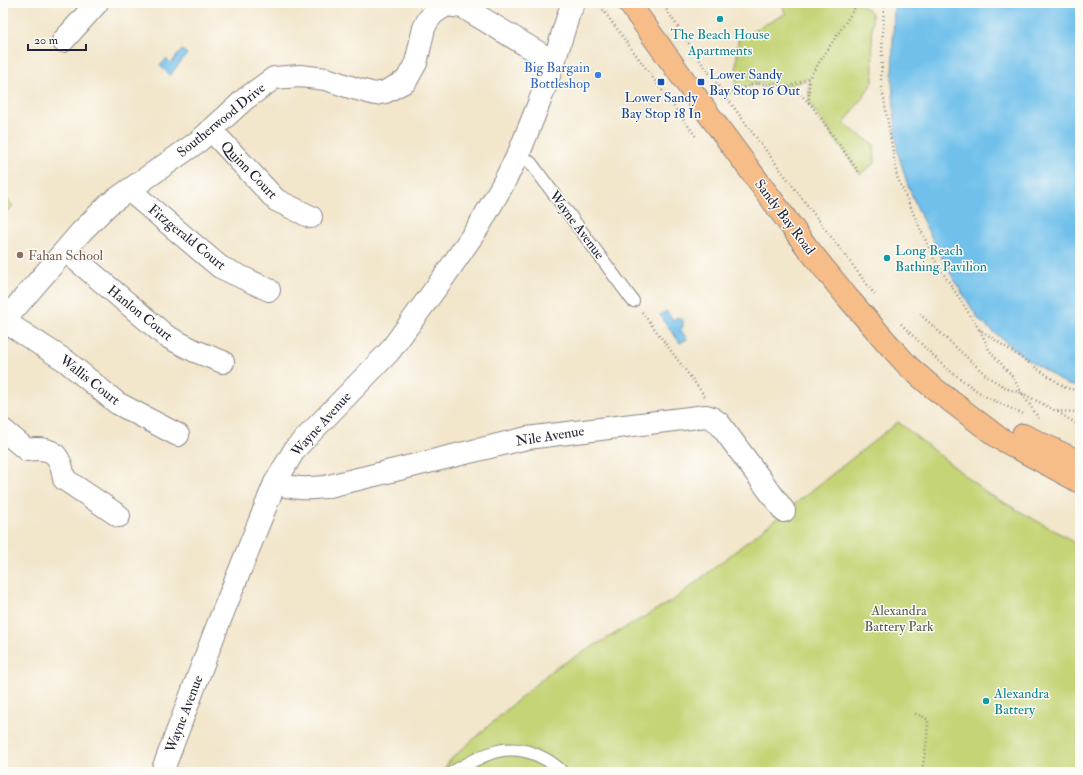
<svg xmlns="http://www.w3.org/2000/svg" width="1083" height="775" font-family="'IM FELL Double Pica',serif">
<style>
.green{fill:#c4d476;stroke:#737b58}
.water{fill:#70c0eb;stroke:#497193}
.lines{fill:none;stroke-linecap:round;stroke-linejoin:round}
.service-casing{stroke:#8a8483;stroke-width:14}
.minor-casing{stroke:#8a8483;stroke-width:24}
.primary-casing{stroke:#8a8483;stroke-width:24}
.path{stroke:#8a8483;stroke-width:2.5;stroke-dasharray:1 3;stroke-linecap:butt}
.service{stroke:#fff;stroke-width:12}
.minor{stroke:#fff;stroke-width:22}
.primary{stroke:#f7bd88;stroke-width:22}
.culture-dot{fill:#0f9aa8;stroke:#fdfcf7;stroke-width:1.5}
.shop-dot{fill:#3f7fe0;stroke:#fdfcf7;stroke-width:1.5}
.transit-dot{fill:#1a4fb4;stroke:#fdfcf7;stroke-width:1.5}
.education-dot{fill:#8d6e63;stroke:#fdfcf7;stroke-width:1.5}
.labels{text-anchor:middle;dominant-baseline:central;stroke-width:3;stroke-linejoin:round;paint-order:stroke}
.culture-label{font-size:14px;fill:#0d838f;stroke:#fdfcf7;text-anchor:start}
.shop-label{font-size:14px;fill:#366cbe;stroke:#fdfcf7;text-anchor:end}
.transit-label{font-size:14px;fill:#164399;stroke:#fdfcf7;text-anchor:start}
.street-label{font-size:14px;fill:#22223b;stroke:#fdfcf7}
.education-label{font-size:14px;fill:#785e54;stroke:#fdfcf7;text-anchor:start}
.park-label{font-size:14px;fill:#53574d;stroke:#fdfcf7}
</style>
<rect width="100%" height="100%" fill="#fdfcf7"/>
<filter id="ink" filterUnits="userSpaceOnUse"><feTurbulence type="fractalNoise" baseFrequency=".025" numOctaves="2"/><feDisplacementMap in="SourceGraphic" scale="8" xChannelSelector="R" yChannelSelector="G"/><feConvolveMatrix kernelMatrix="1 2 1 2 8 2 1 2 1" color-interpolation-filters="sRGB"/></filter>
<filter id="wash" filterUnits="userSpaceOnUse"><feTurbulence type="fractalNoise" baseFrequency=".012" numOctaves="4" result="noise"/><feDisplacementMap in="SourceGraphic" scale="16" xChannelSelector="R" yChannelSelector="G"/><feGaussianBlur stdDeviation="0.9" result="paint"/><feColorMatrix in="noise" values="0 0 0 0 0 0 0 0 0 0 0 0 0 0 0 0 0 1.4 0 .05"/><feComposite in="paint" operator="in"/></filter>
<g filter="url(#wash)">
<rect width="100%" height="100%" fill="#f2e6cb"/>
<g class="green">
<path d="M782,3H859L872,13L873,82L844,124L874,145L875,163L860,174L809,103V78L789,87L785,85L755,84L735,90L738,39L785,14Z"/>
<path d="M3,194L13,206L3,214Z"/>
<path d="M898,422L987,493L1066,537L1080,548L1079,772H441L451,759L552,670L675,599Z"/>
</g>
<g class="water">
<path d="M894,3H1080V387L1068,385L1024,357L979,320L947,268L921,217L908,186L897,150L892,80Z"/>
<path d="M182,50L187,54L170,75L160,66L166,59L171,63Z"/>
<path d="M666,311L673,320L677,317L683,320V327L680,329L687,339L680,343L660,315Z"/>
</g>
</g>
<g filter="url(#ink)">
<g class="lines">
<g class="service-casing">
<g id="service">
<path d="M519,153L531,163L633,301"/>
<path d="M453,772C481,756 504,741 537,755C546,759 556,765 562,772"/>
</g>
</g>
<g class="minor-casing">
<g id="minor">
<path d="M63,41L97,3"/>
<path d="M211,130L276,200L311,217"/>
<path d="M129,190L220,267L269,290"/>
<path d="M66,251L166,336L195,351L223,362"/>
<path d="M4,321L66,361L117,403L178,435"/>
<path d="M3,322L81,232L109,204L199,141L245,99L274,78L300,76L326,79L353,88L375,94L385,92L406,81L416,63L424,28L428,20L434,13L446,5L463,7L554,62"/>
<path d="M3,430L27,450C52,446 61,454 64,479L119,516"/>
<path d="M275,483C295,489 305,489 325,487L527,438L706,416L712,418L719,423L784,511"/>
<path d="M162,772L215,632L275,483L295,449L389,352L444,277L479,226L503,184L519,153L539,103L554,62L569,13L574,3"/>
</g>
</g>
<g class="primary-casing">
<g id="primary">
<path d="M629,3L707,112L806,246L848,298L889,345L909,367L931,386L999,438L1080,482"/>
<path d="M1023,435L1080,462"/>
</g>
</g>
<g class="path">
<path d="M598,3L697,138"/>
<path d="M662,3L701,62L746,124L875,295"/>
<path d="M884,3L881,81L897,177L934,259L979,329L1066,388L1080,391"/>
<path d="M789,87L809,78L858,3"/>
<path d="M726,97L735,90L755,84L785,85L799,93L812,106L860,174"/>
<path d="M809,103V79"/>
<path d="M642,312L704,395V397"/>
<path d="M920,314L988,377L1008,389L1022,393L1039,419"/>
<path d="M901,324L946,368L984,396L1023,414"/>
<path d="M980,330L989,350L1012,376L1022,393L1056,411L1080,412"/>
<path d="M1058,412L1080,426"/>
<path d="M915,714L922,716L928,720L927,739L922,772"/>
</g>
<use href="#service" class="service"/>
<use href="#minor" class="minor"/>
<use href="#primary" class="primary"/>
</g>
</g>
<g class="culture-dot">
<circle cx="720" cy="19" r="4"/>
<circle cx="887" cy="258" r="4"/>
<circle cx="986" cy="701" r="4"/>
</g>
<circle class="shop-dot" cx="598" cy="75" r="4"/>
<g class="transit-dot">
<rect x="657" y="78" width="8" height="8" rx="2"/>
<rect x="697" y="78" width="8" height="8" rx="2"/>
</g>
<circle class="education-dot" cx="20" cy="255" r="4"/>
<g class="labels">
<g class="culture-label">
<text x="720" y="34" text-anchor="middle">The Beach House<tspan x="720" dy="16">Apartments</tspan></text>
<text x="895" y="250">Long Beach<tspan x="895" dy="16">Bathing Pavilion</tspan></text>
<text x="994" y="693">Alexandra<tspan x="994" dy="16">Battery</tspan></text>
</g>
<g class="shop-label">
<text x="590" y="67">Big Bargain<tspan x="590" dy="16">Bottleshop</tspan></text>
</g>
<g class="transit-label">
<text x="709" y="74">Lower Sandy<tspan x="709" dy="16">Bay Stop 16 Out</tspan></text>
<text x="661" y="97" text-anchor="middle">Lower Sandy<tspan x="661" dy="16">Bay Stop 18 In</tspan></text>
</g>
<g class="street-label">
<text transform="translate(221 120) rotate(-39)">Southerwood Drive</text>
<text transform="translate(249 170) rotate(46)">Quinn Court</text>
<text transform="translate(785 217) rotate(53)">Sandy Bay Road</text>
<text transform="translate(577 225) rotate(53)">Wayne Avenue</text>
<text transform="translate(187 237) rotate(39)">Fitzgerald Court</text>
<text transform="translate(140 313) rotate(39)">Hanlon Court</text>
<text transform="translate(90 380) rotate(38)">Wallis Court</text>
<text transform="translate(321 424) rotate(-48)">Wayne Avenue</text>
<text transform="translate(550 436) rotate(-9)">Nile Avenue</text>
<text transform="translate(184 714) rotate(-69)">Wayne Avenue</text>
</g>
<g class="education-label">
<text x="28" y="255">Fahan School</text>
</g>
<g class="park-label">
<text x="899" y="610">Alexandra<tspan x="899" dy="16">Battery Park</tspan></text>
</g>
</g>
<rect width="1083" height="775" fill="none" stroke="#fdfcf7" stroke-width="16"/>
<path d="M28 44v6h58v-6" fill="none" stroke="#22223b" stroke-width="2"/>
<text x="34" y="44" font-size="12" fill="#22223b" stroke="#fdfcf7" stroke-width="3" paint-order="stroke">20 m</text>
</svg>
